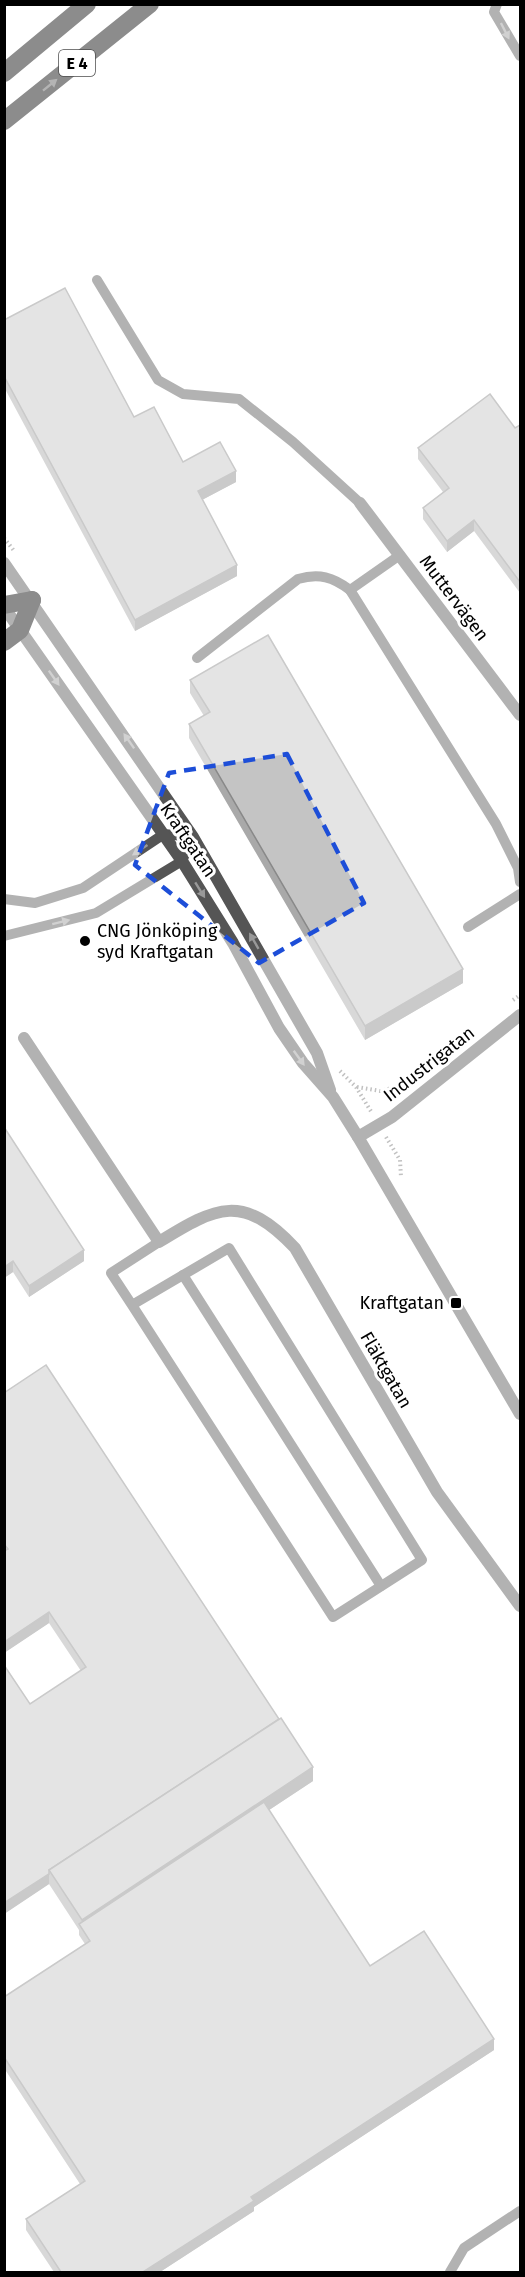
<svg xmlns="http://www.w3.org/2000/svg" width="525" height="2277" font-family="'Fira Sans',sans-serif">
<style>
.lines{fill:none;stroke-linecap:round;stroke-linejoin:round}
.path{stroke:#777;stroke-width:4;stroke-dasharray:1.5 3;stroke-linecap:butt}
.service{stroke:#555;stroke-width:10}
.minor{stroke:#555;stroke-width:12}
.tertiary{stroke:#555;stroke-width:12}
.motorway{stroke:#000;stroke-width:18}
.wall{fill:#a9a9a9}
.shaded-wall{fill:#898989}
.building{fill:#c4c4c4;stroke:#898989;stroke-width:1.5}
.oneway{fill:#999}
.oneway2{fill:#595959}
.marked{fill:none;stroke:#1d4ed8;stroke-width:4.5;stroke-dasharray:12 8;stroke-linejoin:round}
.poi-dot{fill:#000;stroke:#fff;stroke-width:2}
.labels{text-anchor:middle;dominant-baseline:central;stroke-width:6;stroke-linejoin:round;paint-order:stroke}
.shield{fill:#fff;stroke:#4c4c4c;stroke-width:1.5}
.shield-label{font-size:16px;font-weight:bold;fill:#000}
.street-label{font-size:18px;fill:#000;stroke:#fff}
.poi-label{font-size:18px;fill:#000;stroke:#fff;text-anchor:start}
</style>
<rect width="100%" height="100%" fill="#fff"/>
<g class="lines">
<g class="path">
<path d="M4,538L15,552"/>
<path d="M513,1000L520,995"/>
<path d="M340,1071L356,1087L372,1113"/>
<path d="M357,1087L380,1091L396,1087L462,1039"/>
<path d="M386,1137L400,1160L401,1177"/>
</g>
<g class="service">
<path d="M497,4L494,12L520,56"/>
<path d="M97,280L158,380L183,394L239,399L293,442L360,503"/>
<path d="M350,590L496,824L518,868L520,882"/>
<path d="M197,658L298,579C319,573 333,577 350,590L400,555"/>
<path d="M4,899L35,903L83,888L164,834L193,837L182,861L96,913L4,936"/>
<path d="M468,927L520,894"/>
<path d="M183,1275L381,1586"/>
<path d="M132,1305L229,1248L422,1560L333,1617L132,1305L111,1273L159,1242"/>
<path d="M450,2272L464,2248L520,2211"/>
</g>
<g class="minor">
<path d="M360,503L520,715"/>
<path d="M24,1038L159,1242C217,1206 243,1193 295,1248L437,1492L520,1606"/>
</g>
<g class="tertiary">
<path d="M4,563L193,837L317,1053L330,1090"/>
<path d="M4,607L182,861L233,943L279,1028L303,1063L333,1097L358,1137L520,1414"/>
<path d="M358,1137L392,1117L520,1015"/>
</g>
<g class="motorway">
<path d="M4,73L87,4"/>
<path d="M4,121L150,4"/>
<path d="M4,605L32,600"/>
<path d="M4,642L20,630L32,600"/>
</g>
</g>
<g class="wall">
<path d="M4,320L134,417L183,462L236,482L202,500L237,576L135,631L4,387Z"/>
<path d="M520,425V593L474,531L447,552L423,519V508L443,492L418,459V448L515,428Z"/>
<path d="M190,680L463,983L365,1040L189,738V724L204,716L190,693Z"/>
<path d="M4,1127L84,1261L29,1297L13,1272L4,1278Z"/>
<path d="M4,1393L313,1781L269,1810L370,1966L494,2050L254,2207V2211L160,2272H54L26,2230V2219L80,2184L4,2068V1997L85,1944L79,1935V1930L49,1884L4,1914V1665L30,1704L81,1671L49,1623L4,1653Z"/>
<path d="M520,1929V1944L519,1941V1930Z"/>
</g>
<g class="shaded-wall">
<path d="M236,471V482L198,502V491Z"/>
<path d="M474,520V531L447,552V541Z"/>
<path d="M237,565V576L135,631V620Z"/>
<path d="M463,969V983L365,1040V1026Z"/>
<path d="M84,1250V1261L29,1297V1286Z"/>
<path d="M13,1261V1272L4,1278V1267Z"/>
<path d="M49,1612V1623L4,1653V1642Z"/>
<path d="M313,1767V1781L84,1932L82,1928V1920Z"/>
<path d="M49,1874V1884L4,1914V1903Z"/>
<path d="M494,2039V2050L254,2207V2211L160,2272H143L251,2197Z"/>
</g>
<g class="building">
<path d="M65,288L134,417L154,407L183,462L220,442L236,471L198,491L237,565L135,620L4,376V320Z"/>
<path d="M490,394L515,428L520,425V582L474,520L447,541L423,508L449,488L418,448Z"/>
<path d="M268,635L463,969L365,1026L189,724L210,712L190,680Z"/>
<path d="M4,1127L84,1250L29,1286L13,1261L4,1267Z"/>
<path d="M46,1365L279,1719L49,1870V1874L4,1903V1665L30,1704L86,1667L49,1612L4,1642V1551L8,1549L4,1544V1393Z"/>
<path d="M281,1718L313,1767L82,1920L49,1870Z"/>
<path d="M264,1802L370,1966L424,1931L494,2039L251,2197L254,2201L143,2272H61L26,2219L85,2181L4,2057V1997L90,1941L79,1924Z"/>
</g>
<defs><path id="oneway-solid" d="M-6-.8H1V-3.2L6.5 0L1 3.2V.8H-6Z" transform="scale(1.5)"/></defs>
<g class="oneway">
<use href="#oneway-solid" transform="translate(505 31) rotate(63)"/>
<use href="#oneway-solid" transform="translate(54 678) rotate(55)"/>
<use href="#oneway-solid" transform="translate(129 741) rotate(-125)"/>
<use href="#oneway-solid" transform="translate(140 850) rotate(146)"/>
<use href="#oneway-solid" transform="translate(200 890) rotate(58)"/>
<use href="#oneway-solid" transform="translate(61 922) rotate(-14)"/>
<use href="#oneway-solid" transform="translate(254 941) rotate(-120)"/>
<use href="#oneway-solid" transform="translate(299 1058) rotate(54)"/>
</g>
<use class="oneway2" href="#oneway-solid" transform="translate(50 85) rotate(-39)"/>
<path d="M0 0H525V2277H0ZM287,754L364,903L259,963L135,865L169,773Z" fill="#fff" fill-opacity=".55" fill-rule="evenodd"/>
<path class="marked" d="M287,754L364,903L259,963L135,865L169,773Z"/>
<g class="poi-dot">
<circle cx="85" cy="941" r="6"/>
<rect x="450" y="1297" width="12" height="12" rx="3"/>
</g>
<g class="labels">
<rect class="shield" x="59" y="50" width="36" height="26" rx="4.5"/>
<g class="shield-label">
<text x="77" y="63">E 4</text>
</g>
<g class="street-label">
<text transform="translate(454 598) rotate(53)">Muttervägen</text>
<text transform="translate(188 840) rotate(56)">Kraftgatan</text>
<text transform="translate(429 1064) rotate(-38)">Industrigatan</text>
<text transform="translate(386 1370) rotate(60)">Fläktgatan</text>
</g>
<g class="poi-label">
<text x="97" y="931">CNG Jönköping<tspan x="97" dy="21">syd Kraftgatan</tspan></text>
<text x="444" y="1303" text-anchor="end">Kraftgatan</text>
</g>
</g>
<rect width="525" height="2277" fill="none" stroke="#000000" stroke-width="12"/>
</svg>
